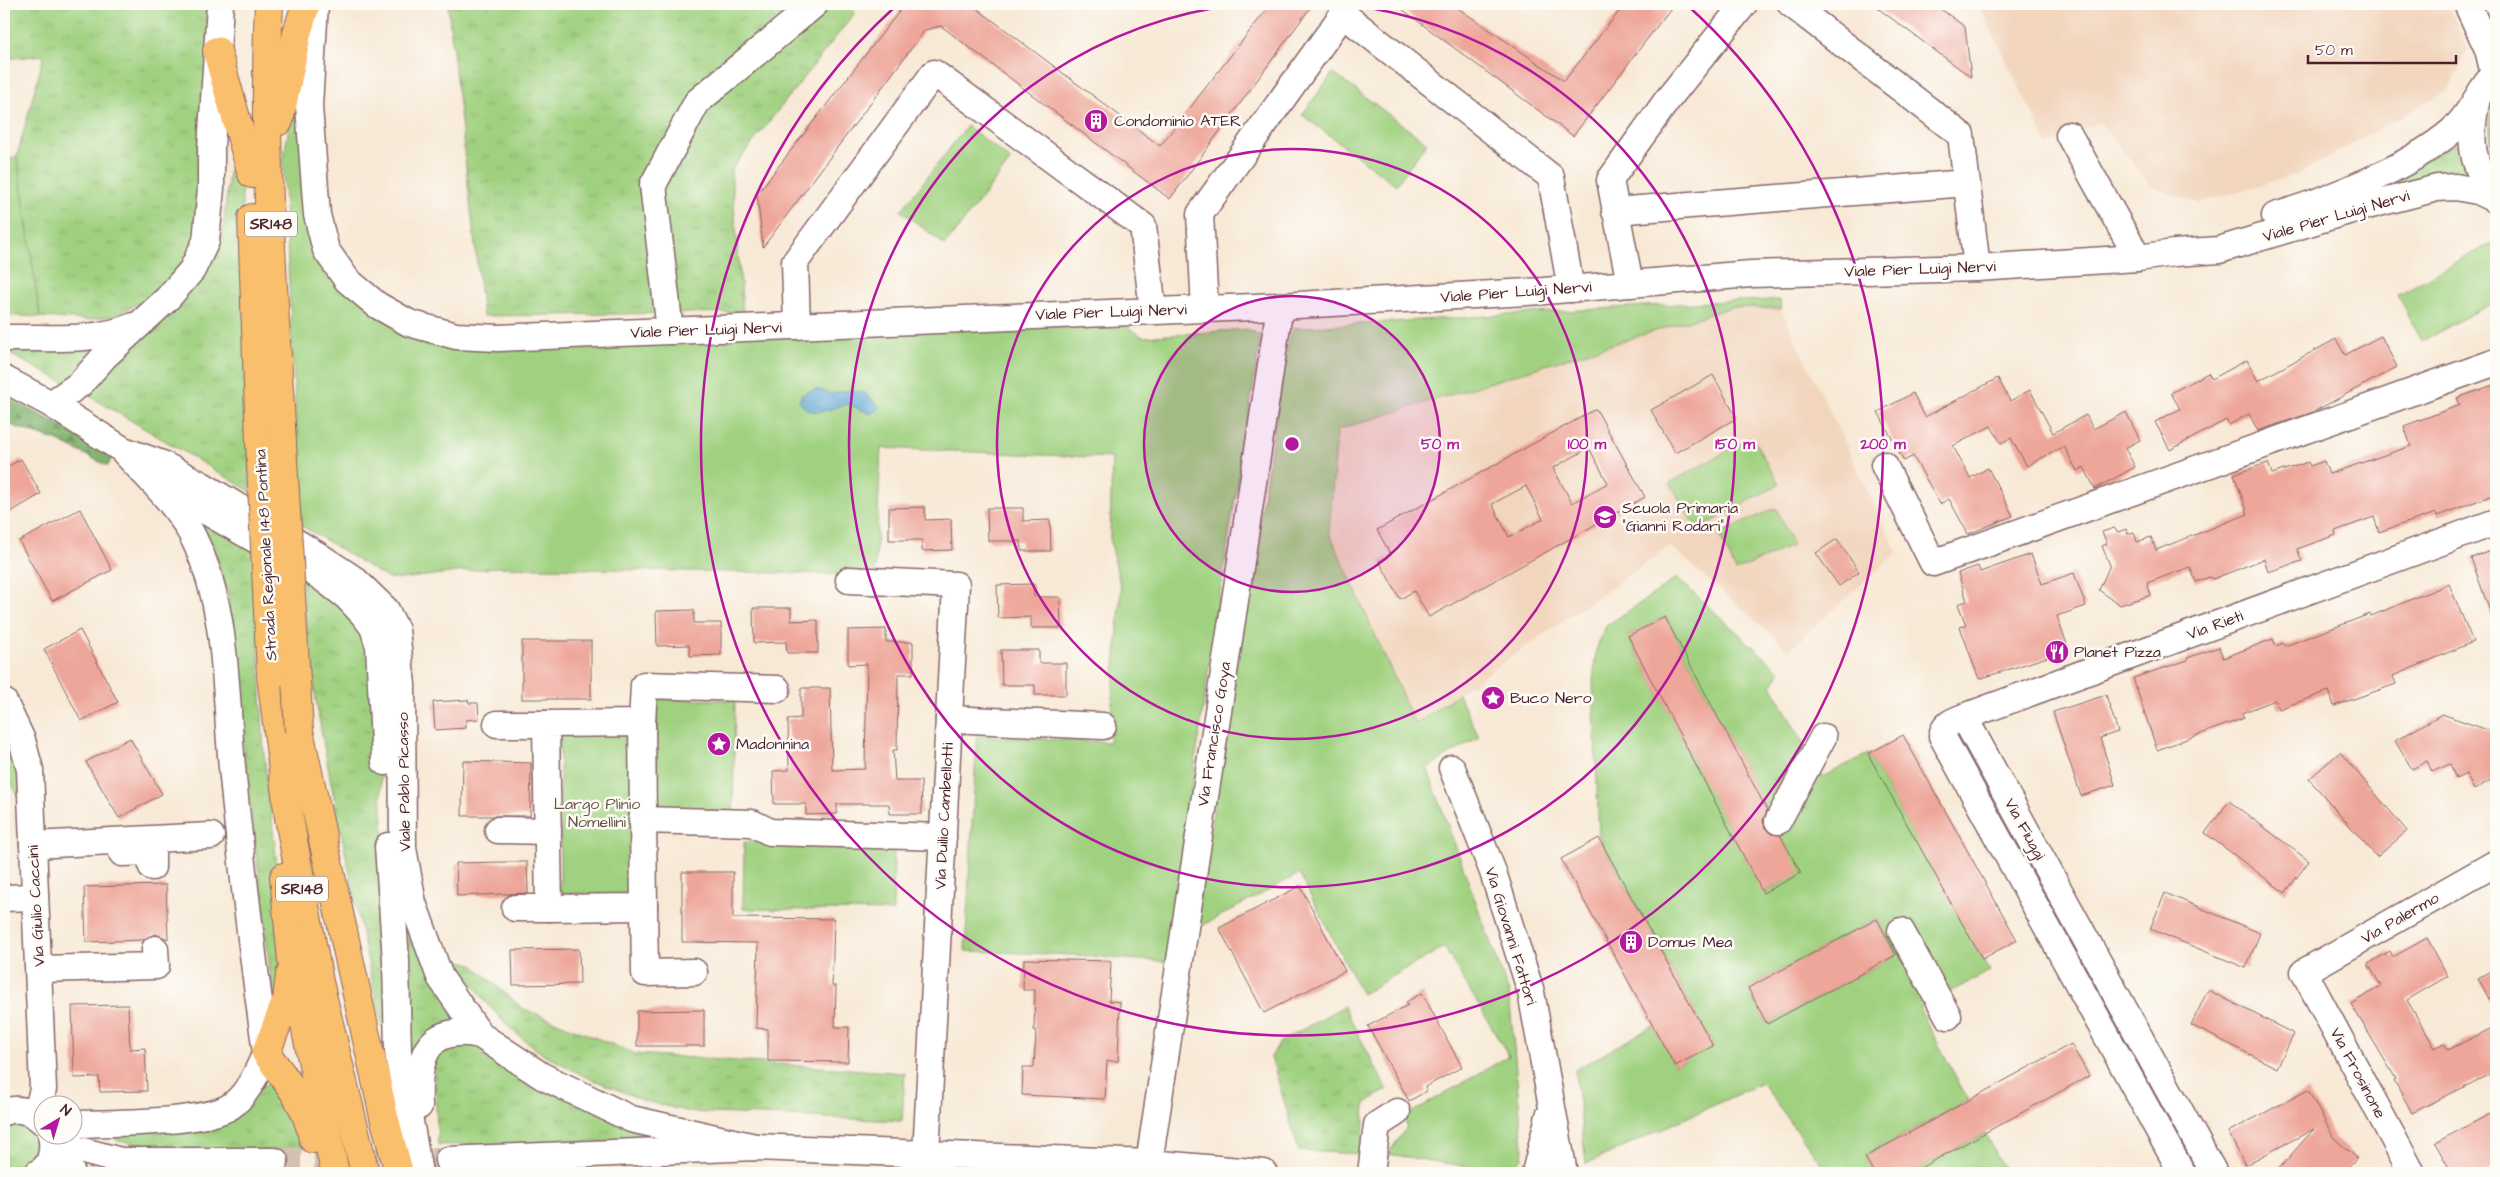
<svg xmlns="http://www.w3.org/2000/svg" width="2500" height="1177" font-family="'Architects Daughter',sans-serif">
<style>
.built{fill:#f2d5bd}
.grass{fill:url(#grass-tufts);stroke:#757856}
.forest{fill:url(#forest-firs);stroke:#65694c}
.green{fill:#a0d180;stroke:#757856;fill-rule:evenodd}
.water{fill:url(#water-ripples);stroke:#52627f}
.building{fill:#eea69a;fill-rule:evenodd}
.lines{fill:none;stroke-linecap:round;stroke-linejoin:round}
.minor-tunnel{stroke:#d5c1b4;stroke-width:26;stroke-dasharray:26 13;stroke-linecap:butt}
.minor-casing{stroke:#876667;stroke-width:29}
.major-casing{stroke:#876667;stroke-width:30}
.minor{stroke:#fff;stroke-width:26}
.major{stroke:#f9bf6d;stroke-width:28}
.major-bridge-casing{stroke:#876667;stroke-width:30;stroke-linecap:butt}
.major-bridge{stroke:#f9bf6d;stroke-width:28}
.ring{fill:none;stroke:#b5179e;stroke-width:2.5}
.labels{text-anchor:middle;dominant-baseline:central;stroke-width:5;stroke-linejoin:round;paint-order:stroke}
.shield{fill:#fdfcf7;stroke:#806168;stroke-width:1}
.shield-label{font-size:15px;font-weight:bold;fill:#4a1f2b}
.poi-label{font-size:16px;fill:#4a1f2b;stroke:#fdfcf7;text-anchor:start}
.street-label{font-size:16px;fill:#4a1f2b;stroke:#fdfcf7}
.park-label{font-size:16px;fill:#645444;stroke:#fdfcf7}
.centre{fill:#b5179e;stroke:#fdfcf7;stroke-width:2.5}
.ring-label{font-size:15px;text-anchor:middle;font-weight:bold;fill:#b5179e;stroke:#fdfcf7;stroke-width:5;stroke-linejoin:round;paint-order:stroke}
</style>
<defs>
<pattern id="grass-tufts" width="24" height="20" patternUnits="userSpaceOnUse" patternTransform="scale(1.25)"><rect width="24" height="20" fill="#a0d180"/><path d="M3 7l-1-3M5 7V3M7 7l1-3M15 17l-1-3M17 17v-4M19 17l1-3" fill="none" stroke="#8bb36f"/></pattern>
<pattern id="forest-firs" width="22" height="20" patternUnits="userSpaceOnUse" patternTransform="scale(1.25)"><rect width="22" height="20" fill="#80b36e"/><path d="M5 1l3.5 6h-7zM16 11l3.5 6h-7z" fill="#6b915b"/></pattern>
<pattern id="water-ripples" width="26" height="14" patternUnits="userSpaceOnUse" patternTransform="scale(1.25)"><rect width="26" height="14" fill="#5ba6d3"/><path d="M2 4q2-2 4 0t4 0M15 11q2-2 4 0t4 0" fill="none" stroke="#4d87ab"/></pattern>
</defs>
<rect width="100%" height="100%" fill="#fdfcf7"/>
<filter id="ink" filterUnits="userSpaceOnUse"><feTurbulence type="fractalNoise" baseFrequency=".02" numOctaves="2"/><feDisplacementMap in="SourceGraphic" scale="10" xChannelSelector="R" yChannelSelector="G"/><feConvolveMatrix kernelMatrix="1 2 1 2 8 2 1 2 1" color-interpolation-filters="sRGB"/></filter>
<filter id="wash" filterUnits="userSpaceOnUse"><feTurbulence type="fractalNoise" baseFrequency=".0096" numOctaves="4" result="noise"/><feDisplacementMap in="SourceGraphic" scale="20" xChannelSelector="R" yChannelSelector="G"/><feGaussianBlur stdDeviation="1.12" result="paint"/><feColorMatrix in="noise" values="0 0 0 0 0 0 0 0 0 0 0 0 0 0 0 0 0 1.4 0 .05"/><feComposite in="paint" operator="in"/></filter>
<g filter="url(#wash)">
<rect width="100%" height="100%" fill="#f8e9d6"/>
<g class="built">
<path d="M1978,4H2447L2469,49L2448,90L2298,174L2198,203L2151,186L2100,122L2048,145Z"/>
<path d="M1732,307L1781,309L1897,552L1789,650L1670,546L1415,724L1329,532L1337,430Z"/>
</g>
<g class="grass">
<path d="M4,4H210L202,216L185,260L164,283L139,303L116,315L89,320L40,317L17,156L44,55L4,59Z"/>
<path d="M476,4H853L854,14L731,170L743,312L483,316L448,7Z"/>
<path d="M2496,99V158C2488,140 2488,116 2496,99Z"/>
<path d="M2466,139L2477,176L2346,199Z"/>
<path d="M241,170L250,491L86,394L96,378L193,287L214,258L223,231L229,171Z"/>
<path d="M4,343H95L67,384L4,351Z"/>
<path d="M190,507L244,540L254,554L264,753L287,952L275,1013L244,749L234,633L227,592L213,545Z"/>
<path d="M302,573L337,595L376,655L382,810L392,940L393,1070C373,992 358,914 342,836C324,748 306,662 302,573Z"/>
<path d="M4,711L25,808L4,770Z"/>
<path d="M407,899L465,1018L415,1071L411,1052Z"/>
<path d="M457,960L472,964L522,1008L636,1054L905,1073L902,1121L690,1112L645,1101L582,1075L538,1051L511,1029L487,1004Z"/>
<path d="M1344,1006L1387,1090L1365,1103L1362,1154L1299,1151L1271,1057L1280,1042Z"/>
<path d="M469,1036L701,1140L438,1145L434,1063L439,1051Z"/>
<path d="M270,1083C293,1091 300,1128 303,1149L197,1152L118,1141L112,1136Z"/>
<path d="M25,1122C29,1125 34,1128 37,1132C41,1136 41,1141 40,1147C38,1166 22,1175 4,1168V1124Z"/>
</g>
<path class="forest" d="M4,396L114,453L108,466L58,441L4,423Z"/>
<g class="green">
<path d="M304,34L308,220L409,333L1111,318L1143,337L1247,329L1261,336L1214,630L1167,962L1075,955L965,951L977,736L1109,742L1121,590L1110,538L1112,458L881,448L875,575L498,567L401,579L387,578L301,525L283,162Z"/>
<path d="M1333,73L1427,143L1396,185L1302,115Z"/>
<path d="M967,126L1011,160L945,245L901,211Z"/>
<path d="M17,156L40,317L4,315V161Z"/>
<path d="M2492,243L2496,251V301L2422,341L2397,295Z"/>
<path d="M1780,300L1781,309L1732,307L1337,430L1329,532L1415,724L1458,694L1479,737L1427,768L1509,993L1523,1147L1522,1158L1507,1173L1388,1154L1407,1127L1404,1117L1509,1056L1444,947L1362,994L1299,874L1194,930L1289,336L1294,328L1726,301Z"/>
<path d="M1752,437L1779,484L1697,530L1670,483Z"/>
<path d="M1776,508L1793,545L1736,571L1719,534Z"/>
<path d="M1677,578L1781,672L1771,685L1822,777L1868,754L1990,971L1919,1008L1968,1100L1865,1156L1874,1173H1828L1762,1083L1586,1164L1575,1070L1653,1026L1675,1066L1713,1045L1599,838L1593,682L1596,650L1606,626ZM1665,617L1800,873L1764,893L1628,636ZM1877,919L1896,955L1767,1024L1748,988Z"/>
<path d="M657,699L735,700L733,812L656,810Z"/>
<path d="M560,733H635V894L560,893Z"/>
<path d="M744,842L894,844L893,911L743,909Z"/>
<path d="M1985,1133L2006,1173H1911Z"/>
</g>
<path class="water" d="M816,389L832,394L850,390L866,393L880,408L870,414L848,404C829,408 812,421 799,401L801,395Z"/>
<g id="blocks">
<g class="building">
<path d="M905,4H971L1160,146L1271,4H1313L1170,199L941,26L925,30L763,247L757,194Z"/>
<path d="M1395,4H1452L1564,81L1625,4H1674L1573,136Z"/>
<path d="M1872,4H1934L1965,27L1971,77Z"/>
<path d="M2381,336L2397,367L2313,412L2258,431L2249,414L2229,425L2226,420L2170,450L2155,422L2180,409L2171,393L2208,373L2212,379L2247,360L2258,381L2336,339L2345,355Z"/>
<path d="M1713,375L1737,418L1675,453L1651,410Z"/>
<path d="M1998,378L2010,401L2030,390L2053,433L2086,415L2093,429L2126,412L2140,440L2125,448L2135,467L2095,489L2084,467L2077,471L2064,446L2027,466L2011,438L2001,443L1991,426L1953,446L1970,478L1988,468L2013,516L1968,534L1949,499L1940,504L1913,456L1904,461L1878,412L1913,393L1925,417Z"/>
<path d="M2493,385L2496,394V494L2437,516L2436,513L2379,532L2374,517L2335,531L2336,535L2297,549L2302,561L2268,572L2264,559L2213,579L2209,577L2196,582L2190,567L2147,583L2151,595L2120,605L2099,590L2110,565L2102,546L2107,544L2102,532L2114,528L2118,532L2126,529L2128,534L2134,532L2137,542L2151,537L2156,550L2248,514L2234,474L2268,463L2272,474L2308,462L2310,466L2324,461L2329,474L2411,446L2404,426L2460,405L2457,398Z"/>
<path d="M1596,409L1645,497L1429,617L1414,591L1400,599L1379,561L1391,555L1377,530ZM1589,448L1608,483L1572,503L1553,468ZM1526,486L1543,519L1509,537L1492,504Z"/>
<path d="M21,459L41,494L4,516V469Z"/>
<path d="M925,507V520L951,519L952,550L922,551V540H889V508Z"/>
<path d="M987,508H1023V521L1050,520L1051,551H1021V541H988Z"/>
<path d="M80,509L112,570L52,601L19,541Z"/>
<path d="M1837,539L1859,572L1839,586L1816,553Z"/>
<path d="M2496,549V623H2494L2471,558Z"/>
<path d="M2031,554L2042,584L2074,573L2086,606L2057,616L2069,650L1979,679L1960,627L1966,625L1958,604L1967,601L1958,573L1978,566L1980,572Z"/>
<path d="M1033,584L1034,597H1060L1061,628H1031V617L998,618L997,585Z"/>
<path d="M2449,584L2473,642L2393,676L2396,684L2334,706L2329,691L2279,709L2275,700L2242,713L2244,718L2157,750L2133,678L2188,660L2187,658L2219,647L2223,658L2273,639L2276,646L2284,643L2285,646L2370,614L2371,616Z"/>
<path d="M753,608H791V621L818,620V653H787L786,642L754,643Z"/>
<path d="M694,610V623H721V655L690,656L689,645L657,646L656,611Z"/>
<path d="M1665,617L1767,810L1763,821L1765,828L1771,834L1780,835L1801,873L1763,893L1628,636Z"/>
<path d="M886,629V642H913V674H898L897,750H893L895,781H921L922,814H890L889,804H837V814L806,815V804H774L773,771L789,770L788,719L801,718V688H830L832,770L865,769L867,664L848,665V630Z"/>
<path d="M80,630L118,702L81,721L44,649Z"/>
<rect x="522" y="641" width="69" height="58"/>
<path d="M1001,650H1039V663H1066V695H1035V685H1002Z"/>
<path d="M2106,695L2118,732L2100,738L2115,785L2081,796L2053,712Z"/>
<path d="M468,700L469,703H478L479,719L466,720V728L435,730L433,702Z"/>
<path d="M2442,714L2496,733V777L2474,790L2466,774L2456,779L2450,764L2432,772L2427,761L2412,769L2395,741Z"/>
<path d="M1903,735L2017,940L1982,959L1868,754Z"/>
<path d="M130,738L162,794L119,818L86,762Z"/>
<path d="M2340,752L2407,831L2377,857L2309,779Z"/>
<path d="M463,761L531,763L530,816H462Z"/>
<path d="M2229,801L2309,861L2285,893L2205,833Z"/>
<path d="M1599,838L1713,1046L1675,1066L1561,859Z"/>
<path d="M504,862H527L528,893L457,896L456,863Z"/>
<path d="M682,872H733V918L834,919L832,986H836L835,1027H849L848,1062L768,1061V1029L756,1028L758,943L682,942Z"/>
<path d="M166,885L168,939L155,934L143,940L86,942L84,887Z"/>
<path d="M1300,886L1345,971L1264,1013L1219,928Z"/>
<path d="M2165,893L2260,933L2246,968L2150,929Z"/>
<path d="M1877,919L1896,955L1767,1024L1748,988Z"/>
<path d="M2427,938L2448,976L2407,1000L2435,1048L2444,1043L2448,1050L2496,1026V1071L2412,1113L2394,1080L2396,1079L2351,1004L2381,986L2368,964L2390,951L2393,957Z"/>
<path d="M579,949L580,984L513,985L512,950Z"/>
<path d="M1024,959L1111,961L1109,1001L1120,1002L1118,1061H1107L1105,1099L1022,1095L1023,1067H1034L1036,1030H1034L1035,990H1023Z"/>
<path d="M2496,968V1012L2478,978Z"/>
<path d="M2208,990L2294,1034L2277,1068L2191,1025Z"/>
<path d="M1422,993L1462,1067L1425,1087L1427,1091L1409,1101L1368,1026L1408,1005L1406,1002Z"/>
<path d="M128,1005L130,1049L145,1048L147,1091L100,1092L99,1077L74,1078L72,1006Z"/>
<path d="M704,1010V1046H637V1011Z"/>
<path d="M2071,1044L2089,1076L1911,1173H1874L1865,1157Z"/>
<path d="M2308,1090L2334,1138L2357,1158L2344,1173H2275L2314,1129L2245,1165L2228,1132Z"/>
<path d="M2490,1114L2496,1125V1168L2486,1173H2452L2435,1143Z"/>
</g>
</g>
</g>
<g filter="url(#ink)">
<use href="#blocks" fill-opacity="0" stroke="#876667" stroke-width="1"/>
<g class="lines">
<path class="minor-tunnel" d="M275,1161L448,1160"/>
<g class="minor-casing">
<g id="minor">
<path d="M315,4L309,106L317,215L326,250L347,280L377,305L409,323L456,336L498,338L1280,306L1544,291L1751,274L1977,268L2138,258L2174,253L2219,250L2348,211L2437,188L2456,187L2477,191L2496,200"/>
<path d="M1791,4L1961,135L1977,268"/>
<path d="M2467,4L2488,49L2494,74"/>
<path d="M2476,103C2469,139 2470,167 2496,194"/>
<path d="M2069,135L2138,258"/>
<path d="M1615,211L1967,183"/>
<path d="M2275,216C2330,199 2409,168 2453,130C2472,113 2479,89 2496,72"/>
<path d="M1630,284L1610,180L1668,99L1744,4"/>
<path d="M1205,309L1200,214L1343,14L1551,177L1571,289"/>
<path d="M797,326L795,262L934,73L1143,226L1153,310"/>
<path d="M670,331L653,185L697,102L815,4"/>
<path d="M4,338C46,337 93,343 133,326"/>
<path d="M4,379L51,404L123,450L162,464L202,485L319,556L354,579L386,610L396,630L402,685L403,848L413,903L440,977L480,1035L542,1076L631,1119L755,1147"/>
<path d="M51,404L80,384L104,357L167,299L192,270L206,241L211,188V149L220,4"/>
<path d="M1884,465L1933,563L2496,362"/>
<path d="M167,489L321,577L347,597L363,614L373,627L379,646L385,762"/>
<path d="M849,580L956,585L926,1155"/>
<path d="M4,702L22,740L30,770L43,1089L40,1101L34,1113"/>
<path d="M1964,717L2214,1173"/>
<path d="M949,719L1103,726"/>
<path d="M642,723L644,907L549,908L546,724Z"/>
<path d="M642,723L644,685L777,689"/>
<path d="M497,724H546"/>
<path d="M1452,768L1493,872L1531,992L1564,1173"/>
<path d="M642,820L752,823L770,832L943,837"/>
<path d="M1778,821L1823,737"/>
<path d="M498,830L548,831"/>
<path d="M33,845L211,836"/>
<path d="M388,846L396,961L398,1052L419,1173"/>
<path d="M122,853L152,852V867"/>
<path d="M4,898L35,897"/>
<path d="M644,907L645,973L694,972"/>
<path d="M515,908H549"/>
<path d="M1901,931L1948,1016"/>
<path d="M39,969L156,966L155,949"/>
<path d="M419,1106C417,1061 424,1023 480,1035"/>
<path d="M4,1112C19,1107 31,1111 42,1121"/>
<path d="M72,1124C107,1123 204,1124 231,1106C249,1093 257,1072 266,1053C253,958 241,863 232,767C225,692 228,610 195,541C179,506 151,481 125,453"/>
<path d="M53,1143L121,1161H275"/>
<path d="M448,1160L755,1147L1149,1163L1264,1173"/>
<path d="M1149,1163L1280,306"/>
<path d="M47,1166L72,1173"/>
<path d="M38,1173C52,1166 54,1149 51,1134"/>
<path d="M1371,1173L1377,1125L1397,1112"/>
<path d="M1535,1173L1549,1116"/>
<path d="M2182,1173L1942,736C1944,724 1953,721 1964,717L2496,522"/>
<path d="M2412,1173L2304,972L2496,863"/>
</g>
</g>
<g class="major-casing">
<g id="major">
<path d="M269,4C262,150 274,297 282,443"/>
<path d="M217,51L252,174"/>
<path d="M279,121L297,33L306,4"/>
<path d="M252,218L260,442"/>
<path d="M271,676L289,818L319,982L365,1173"/>
<path d="M299,731L384,1117L399,1173"/>
<path d="M284,877L292,961L335,1173"/>
<path d="M290,975L287,999L266,1053C286,1080 307,1104 313,1139"/>
</g>
</g>
<use href="#minor" class="minor"/>
<use href="#major" class="major"/>
<g class="major-bridge-casing">
<g id="major-bridge">
<path d="M260,442L271,676"/>
<path d="M282,443L299,731"/>
</g>
</g>
<use href="#major-bridge" class="major-bridge"/>
</g>
</g>
<circle cx="1292" cy="444" r="148" fill="#b5179e" fill-opacity=".12"/>
<g class="ring">
<circle cx="1292" cy="444" r="148"/>
<circle cx="1292" cy="444" r="295"/>
<path d="M1342 4A443 443 0 1 1 1242 4"/>
<path d="M1687 5A591 591 0 1 1 897 5"/>
</g>
<defs>
<g id="building-disc" transform="scale(1.25)"><circle r="9.5" fill="#b5179e" stroke="#fdfcf7"/><path d="M-4-6H4V6H1V3H-1V6H-4ZM-2.5-4.3h1.7v1.8h-1.7ZM.8-4.3h1.7v1.8H.8ZM-2.5-1h1.7V.8h-1.7ZM.8-1h1.7V.8H.8Z" fill="#fff"/></g>
<g id="school-disc" transform="scale(1.25)"><circle r="9.5" fill="#b5179e" stroke="#fdfcf7"/><path d="M0-5L7-2L0 1L-7-2ZM-4 1L0 2.5L4 1V4Q0 6-4 4Z" fill="#fff"/></g>
<g id="restaurant-disc" transform="scale(1.25)"><circle r="9.5" fill="#b5179e" stroke="#fdfcf7"/><path d="M-5-6h1v4h1v-4h1v4h1v-4h1v5L-1.5 .5V6h-2V.5L-5-1ZM5-6V6H3V1.5H1.5Q1.5-4 5-6Z" fill="#fff"/></g>
<g id="sight-disc" transform="scale(1.25)"><circle r="9.5" fill="#b5179e" stroke="#fdfcf7"/><path d="M0-6L1.8-2.2L6-1.7L2.9 1.2L3.7 5.4L0 3.3L-3.7 5.4L-2.9 1.2L-6-1.7L-1.8-2.2Z" fill="#fff"/></g>
</defs>
<g fill-rule="evenodd">
<use href="#building-disc" x="1096" y="121"/>
<use href="#school-disc" x="1605" y="517"/>
<use href="#restaurant-disc" x="2057" y="652"/>
<use href="#sight-disc" x="1493" y="698"/>
<use href="#sight-disc" x="719" y="744"/>
<use href="#building-disc" x="1631" y="942"/>
</g>
<g class="labels">
<g class="shield">
<rect x="245" y="211.5" width="52" height="25" rx="4"/>
<rect x="276" y="876.5" width="52" height="25" rx="4"/>
</g>
<g class="shield-label">
<text x="271" y="224">SR148</text>
<text x="302" y="889">SR148</text>
</g>
<g class="poi-label">
<text x="1114" y="121">Condominio ATER</text>
<text x="1622" y="508">Scuola Primaria<tspan x="1622" dy="18">"Gianni Rodari"</tspan></text>
<text x="2074" y="652">Planet Pizza</text>
<text x="1510" y="698">Buco Nero</text>
<text x="736" y="744">Madonnina</text>
<text x="1648" y="942">Domus Mea</text>
</g>
<g class="street-label">
<text transform="translate(2336 216) rotate(-16)">Viale Pier Luigi Nervi</text>
<text transform="translate(1920 269) rotate(-2)">Viale Pier Luigi Nervi</text>
<text transform="translate(1516 292) rotate(-4)">Viale Pier Luigi Nervi</text>
<text transform="translate(1111 312) rotate(-2)">Viale Pier Luigi Nervi</text>
<text transform="translate(706 330) rotate(-2)">Viale Pier Luigi Nervi</text>
<text transform="translate(266 555) rotate(-93)">Strada Regionale 148 Pontina</text>
<text transform="translate(2215 625) rotate(-20)">Via Rieti</text>
<text transform="translate(1214 734) rotate(-81)">Via Francisco Goya</text>
<text transform="translate(404 782) rotate(-91)">Viale Pablo Picasso</text>
<text transform="translate(944 816) rotate(-87)">Via Duilio Cambellotti</text>
<text transform="translate(2025 829) rotate(61)">Via Fiuggi</text>
<text transform="translate(36 906) rotate(-93)">Via Giulio Caccini</text>
<text transform="translate(2400 918) rotate(-30)">Via Palermo</text>
<text transform="translate(1511 936) rotate(73)">Via Giovanni Fattori</text>
<text transform="translate(2358 1073) rotate(62)">Via Frosinone</text>
</g>
<g class="park-label">
<text x="597" y="804">Largo Plinio<tspan x="597" dy="18">Nomellini</tspan></text>
</g>
</g>
<circle cx="1292" cy="444" r="8" class="centre"/>
<g class="ring-label">
<text x="1440" y="449">50 m</text>
<text x="1587" y="449">100 m</text>
<text x="1735" y="449">150 m</text>
<text x="1883" y="449">200 m</text>
</g>
<rect width="2500" height="1177" fill="none" stroke="#fdfcf7" stroke-width="20"/>
<g transform="translate(58 1120) rotate(38)"><circle r="24" fill="#fdfcf7" stroke="#b5a4a5"/>
<path d="M0-4L9 19L0 12L-9 19Z" fill="#b5179e"/>
<text y="-8" font-size="14" font-weight="bold" text-anchor="middle" fill="#4a1f2b">N</text>
</g>
<path d="M2308 55v8h148v-8" fill="none" stroke="#4a1f2b" stroke-width="2.5"/>
<text x="2315" y="55" font-size="15" fill="#4a1f2b" stroke="#fdfcf7" stroke-width="4" paint-order="stroke">50 m</text>
</svg>
